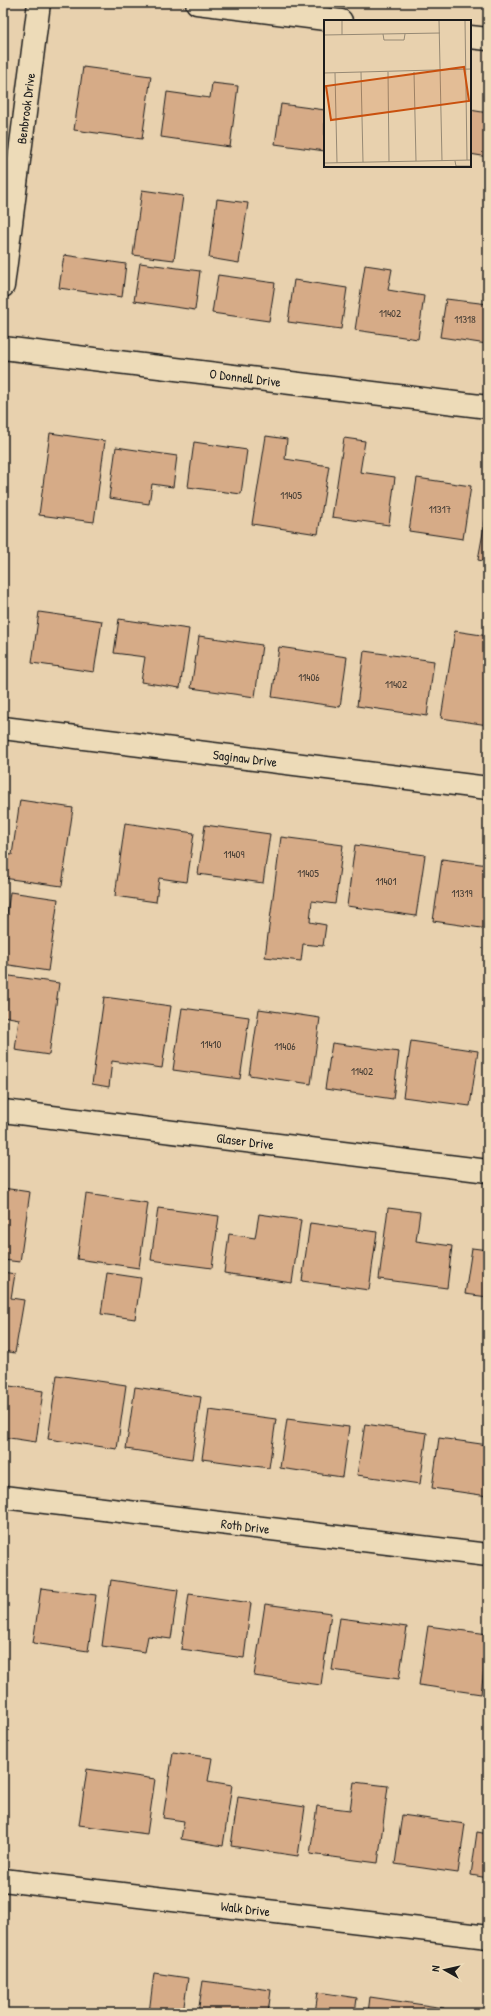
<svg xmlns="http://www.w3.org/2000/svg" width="491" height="2016" font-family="'Patrick Hand',sans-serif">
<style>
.building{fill:#d6ab87;stroke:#1c1c1c}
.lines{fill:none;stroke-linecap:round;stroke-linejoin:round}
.minor-casing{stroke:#1c1c1c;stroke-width:25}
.minor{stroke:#eddbb8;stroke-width:22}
.labels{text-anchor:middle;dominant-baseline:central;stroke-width:3.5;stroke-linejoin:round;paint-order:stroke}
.number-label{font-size:11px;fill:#4a4037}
.street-label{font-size:13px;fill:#1c1c1c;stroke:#eddbb8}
.inset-road{fill:none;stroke:#968974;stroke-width:1}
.view{fill:#c9500e;fill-opacity:0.15;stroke:#c9500e;stroke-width:2}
.inset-edge{fill:none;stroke:#1c1c1c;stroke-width:2}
</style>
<rect width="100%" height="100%" fill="#e8d1ae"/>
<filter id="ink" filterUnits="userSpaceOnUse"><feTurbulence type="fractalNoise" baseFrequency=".025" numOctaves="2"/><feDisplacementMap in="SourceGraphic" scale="8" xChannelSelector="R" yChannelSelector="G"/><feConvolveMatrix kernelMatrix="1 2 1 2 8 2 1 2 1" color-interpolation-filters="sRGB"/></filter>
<g filter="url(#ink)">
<g class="building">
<path d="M83,67L151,76L142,139L74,130Z"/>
<path d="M212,83L238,86L230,147L161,137L167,92L210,98Z"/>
<path d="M281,104L325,110V151L275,144Z"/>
<path d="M470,110L488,113V157L470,154Z"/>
<path d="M142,190L183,196L174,260L133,255Z"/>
<path d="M217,199L248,203L239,263L209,258Z"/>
<path d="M64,255L126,264L122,297L59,288Z"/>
<path d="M140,263L200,271L195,310L134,301Z"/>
<path d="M365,265L392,269L388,290L424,296L418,339L355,330Z"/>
<path d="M218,275L275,283L269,321L212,313Z"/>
<path d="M294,280L347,288L341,329L288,322Z"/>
<path d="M446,299L488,304L487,344L440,337Z"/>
<path d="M50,433L105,441L94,522L39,515Z"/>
<path d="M266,436L287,439L285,459L329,466L318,534L252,524Z"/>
<path d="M344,438L365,441L360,472L395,477L389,525L332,517Z"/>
<path d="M194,442L247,450L241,494L188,487Z"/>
<path d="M116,447L177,456L173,487L152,484L149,504L109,498Z"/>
<path d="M417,478L471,486L463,539L409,531Z"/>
<path d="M488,505V562L478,560Z"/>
<path d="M39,612L102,621L94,672L32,663Z"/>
<path d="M119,619L189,629L180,688L141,682L145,657L114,653Z"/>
<path d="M455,631L488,636V725L441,718Z"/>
<path d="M199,636L262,645L255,697L191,688Z"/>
<path d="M279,647L347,657L340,707L272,697Z"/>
<path d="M364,651L434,661L427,716L357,706Z"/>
<path d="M20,800L73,808L62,886L3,878V854L12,855Z"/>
<path d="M125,823L194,833L187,882L159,878L156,902L115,896Z"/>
<path d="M205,825L270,834L263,883L198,874Z"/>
<path d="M281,837L343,845L335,904L312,901L310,922L326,925L323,946L303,944L301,961L265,957Z"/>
<path d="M355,845L425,855L416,916L347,906Z"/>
<path d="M442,859L488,865V929L433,921Z"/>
<path d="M10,892L58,899L48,971L3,964V945Z"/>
<path d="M3,975L59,983L49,1055L15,1050L19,1019L3,1016Z"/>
<path d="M104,997L171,1006L162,1068L112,1061L109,1087L92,1084Z"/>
<path d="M182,1008L249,1017L240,1079L173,1070Z"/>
<path d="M259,1009L320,1018L311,1084L249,1075Z"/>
<path d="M411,1041L478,1051L470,1106L403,1097Z"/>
<path d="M332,1043L399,1052L393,1099L325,1089Z"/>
<path d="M488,1103V1133H484Z"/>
<path d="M3,1188L30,1192L20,1262L3,1260Z"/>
<path d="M86,1194L148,1203L139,1268L77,1259Z"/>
<path d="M158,1208L219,1216L212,1268L151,1260Z"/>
<path d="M388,1208L420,1212L416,1241L452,1246L447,1288L379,1279Z"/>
<path d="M259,1214L301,1220L292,1283L224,1273L229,1234L255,1238Z"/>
<path d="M310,1223L377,1232L369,1290L302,1281Z"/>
<path d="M472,1248L488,1250V1297L465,1294Z"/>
<path d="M3,1272L15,1274L11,1298L24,1300L15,1353L3,1351Z"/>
<path d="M107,1273L141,1278L135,1319L101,1314Z"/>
<path d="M57,1375L126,1385L117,1449L48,1439Z"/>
<path d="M3,1385L43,1391L36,1442L3,1437Z"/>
<path d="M135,1387L201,1397L192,1459L126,1449Z"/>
<path d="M209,1410L276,1419L269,1468L202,1459Z"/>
<path d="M287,1419L349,1427L342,1477L280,1468Z"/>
<path d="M365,1424L427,1433L420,1484L357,1475Z"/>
<path d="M439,1438L488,1445V1496L432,1488Z"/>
<path d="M111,1580L178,1590L171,1639L148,1636L145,1652L102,1646Z"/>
<path d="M41,1588L96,1595L88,1651L33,1643Z"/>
<path d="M189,1594L251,1603L244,1658L181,1649Z"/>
<path d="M265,1604L331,1613L321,1685L254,1676Z"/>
<path d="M340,1618L407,1627L399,1679L332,1670Z"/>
<path d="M428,1626L488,1634L481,1694L419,1685Z"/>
<path d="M173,1752L212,1758L208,1781L232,1785L223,1846L181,1839L184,1821L163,1818Z"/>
<path d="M87,1769L155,1779L147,1834L79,1825Z"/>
<path d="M354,1782L388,1786L378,1863L310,1854L317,1806L350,1810Z"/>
<path d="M238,1797L305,1807L298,1856L231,1846Z"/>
<path d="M402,1815L465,1824L458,1873L395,1864Z"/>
<path d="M477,1832L488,1834V1878L471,1875Z"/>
<path d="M154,1973L188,1978L183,2013H149Z"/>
<path d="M203,1981L271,1990L268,2013H198Z"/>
<path d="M318,1992L357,1998L355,2013H315Z"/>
<path d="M370,1997L444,2008L443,2013H368Z"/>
</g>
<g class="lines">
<g class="minor-casing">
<g id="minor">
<path d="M197,3L341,21"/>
<path d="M470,37L488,39"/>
<path id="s1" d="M3,286L39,3"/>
<path id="s2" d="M3,348L488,407"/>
<path id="s3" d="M3,728L488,788"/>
<path id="s4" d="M3,1111L488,1171"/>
<path id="s5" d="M3,1497L488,1555"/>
<path id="s6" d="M3,1880L488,1937"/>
</g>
</g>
<use href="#minor" class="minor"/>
</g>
</g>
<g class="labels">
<g class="number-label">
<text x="390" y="313">11402</text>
<text x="465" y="319">11318</text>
<text x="291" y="495">11405</text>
<text x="440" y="509">11317</text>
<text x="309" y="677">11406</text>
<text x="396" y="684">11402</text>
<text x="234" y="854">11409</text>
<text x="308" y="873">11405</text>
<text x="386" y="881">11401</text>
<text x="462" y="893">11319</text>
<text x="211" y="1044">11410</text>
<text x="285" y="1046">11406</text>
<text x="362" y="1071">11402</text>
</g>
<g class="street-label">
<text stroke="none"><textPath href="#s1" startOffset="179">Benbrook Drive</textPath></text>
<text stroke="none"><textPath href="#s2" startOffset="244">O Donnell Drive</textPath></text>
<text stroke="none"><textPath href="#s3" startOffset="244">Saginaw Drive</textPath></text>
<text stroke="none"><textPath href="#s4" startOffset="244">Glaser Drive</textPath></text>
<text stroke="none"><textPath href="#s5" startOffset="244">Roth Drive</textPath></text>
<text stroke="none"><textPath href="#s6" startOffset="244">Walk Drive</textPath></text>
</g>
</g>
<g transform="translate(324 20)">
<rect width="147" height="147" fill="#e8d1ae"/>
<path class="inset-road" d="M18,0V15M115,0L118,141M141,0L143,140M59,14L60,20H80L81,14M0,15L116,13M37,52L39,142M64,52L65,142M90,52L92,141M0,53L147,49M11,53L13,143M131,141L132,146H147M0,143L147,140"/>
<path class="view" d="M140,47L145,81L7,100L2,66Z"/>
<rect width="147" height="147" class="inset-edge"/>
</g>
<rect width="491" height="2016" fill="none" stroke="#eddbb8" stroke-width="16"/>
<rect x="8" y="8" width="475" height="2000" fill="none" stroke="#1c1c1c" stroke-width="1.5" filter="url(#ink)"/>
<g transform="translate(445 1970) rotate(278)" stroke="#eddbb8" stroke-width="3" paint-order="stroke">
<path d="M0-3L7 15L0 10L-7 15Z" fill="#1c1c1c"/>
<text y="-6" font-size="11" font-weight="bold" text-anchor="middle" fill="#1c1c1c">N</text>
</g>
</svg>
